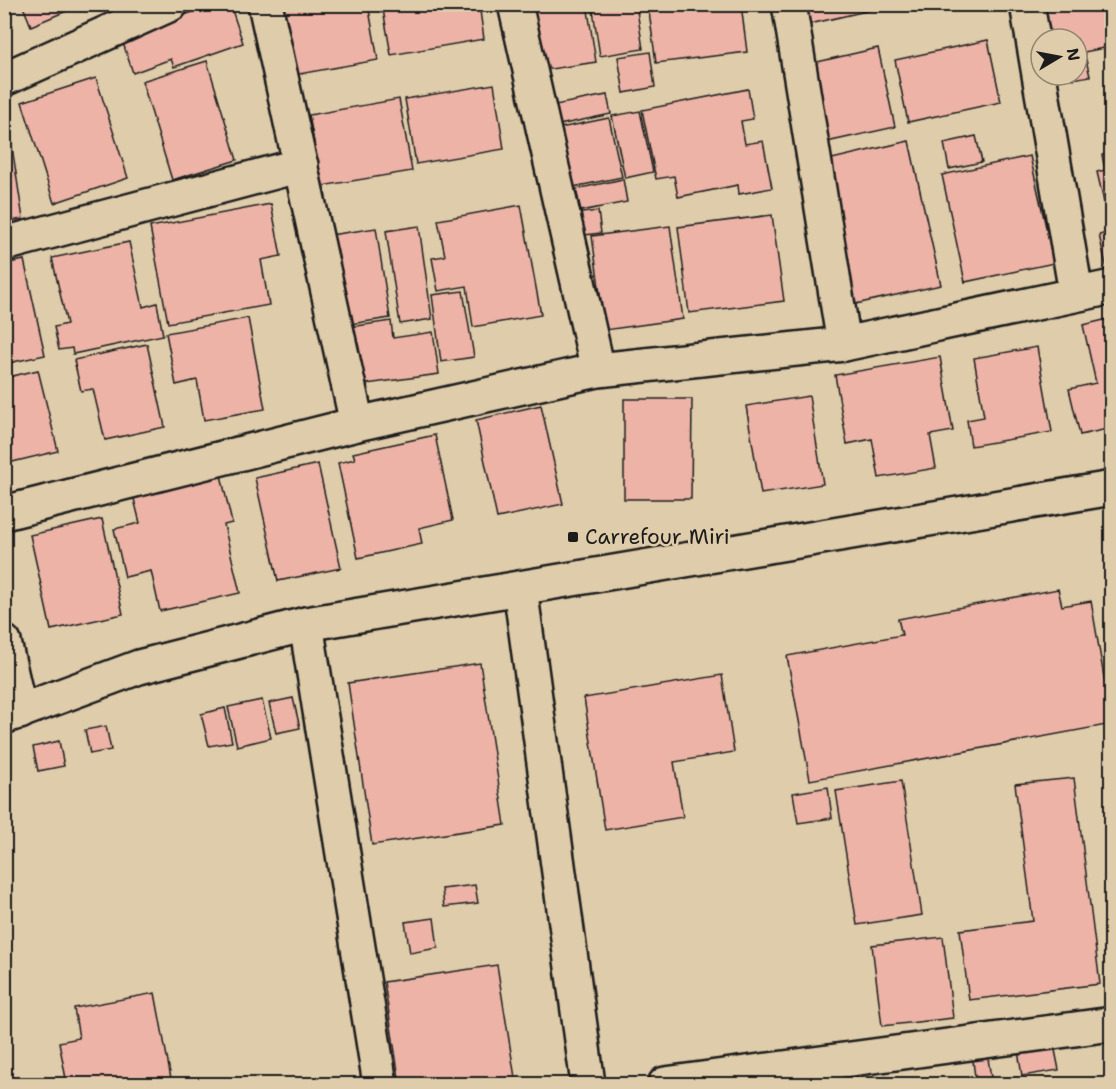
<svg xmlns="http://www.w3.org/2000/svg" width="1116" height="1089" font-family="'Shantell Sans',sans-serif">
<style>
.building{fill:#edb3a6;stroke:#1c1c1c;stroke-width:1.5}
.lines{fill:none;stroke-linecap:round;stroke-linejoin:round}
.minor-casing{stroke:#1c1c1c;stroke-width:38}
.tertiary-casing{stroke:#1c1c1c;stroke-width:38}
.minor{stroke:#dfccaa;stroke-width:33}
.tertiary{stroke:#dfccaa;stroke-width:33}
.poi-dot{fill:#1c1c1c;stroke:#dfccaa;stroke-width:2}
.labels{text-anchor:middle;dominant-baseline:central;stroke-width:5;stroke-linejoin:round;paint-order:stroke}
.poi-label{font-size:21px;fill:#1c1c1c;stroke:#dfccaa;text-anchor:start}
</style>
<rect width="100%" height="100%" fill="#dfccaa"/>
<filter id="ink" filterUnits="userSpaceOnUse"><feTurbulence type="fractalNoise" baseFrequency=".0167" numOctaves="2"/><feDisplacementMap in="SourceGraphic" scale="12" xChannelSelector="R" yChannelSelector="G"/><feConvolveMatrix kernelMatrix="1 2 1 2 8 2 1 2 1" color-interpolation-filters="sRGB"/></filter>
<g filter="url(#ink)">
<g class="building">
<path d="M22,4H83L31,26Z"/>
<path d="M216,4H230L243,43L174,67L171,59L133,73L121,37Z"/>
<path d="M302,4H368L378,60L288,76L277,9Z"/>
<path d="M382,4H479L484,39L391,55Z"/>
<path d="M528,4H587L596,62L538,71Z"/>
<path d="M592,4H636L643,49L600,56Z"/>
<path d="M648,4H741L747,52L656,63Z"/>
<path d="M796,4H874L875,9L801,26Z"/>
<path d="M1030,4H1112V72H1109L1104,48L1084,52L1090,76L1073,79L1072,75H1077V39H1041Z"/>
<path d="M988,40L1001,102L908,122L895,60Z"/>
<path d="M878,48L895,127L822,143L804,65Z"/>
<path d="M650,52L655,87L624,93L618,57Z"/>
<path d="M207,61L237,160L172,180L142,81Z"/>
<path d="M96,78L128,178L54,203L22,102Z"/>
<path d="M494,84L504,149L416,164L405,99Z"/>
<path d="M748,89L753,119L741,121L745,144L763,141L772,188L739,194L738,185L678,197L674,176L656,179L642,110Z"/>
<path d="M607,95L611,114L559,125L555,105Z"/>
<path d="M399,99L412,171L322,186L309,115Z"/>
<path d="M640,111L653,172L625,178L612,116Z"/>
<path d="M4,114H7L23,219L4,222Z"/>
<path d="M609,118L622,177L573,187L560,128Z"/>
<path d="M976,136L982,162L949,169L944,143Z"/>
<path d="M909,141L941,285L851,305L819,162Z"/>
<path d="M1112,153V268L1107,269L1099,235L1111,232L1097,172L1105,170L1102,155Z"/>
<path d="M1030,156L1054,263L965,282L942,175Z"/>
<path d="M623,179L627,202L581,211L576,189Z"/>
<path d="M271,204L281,256L261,260L269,305L168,323L150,227Z"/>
<path d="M521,205L541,315L473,327L467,286L438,291L432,258L445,256L438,220Z"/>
<path d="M598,211L601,233L568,237L565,215Z"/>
<path d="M772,215L784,301L689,313L678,227Z"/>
<path d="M419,226L432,319L400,324L386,231Z"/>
<path d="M670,226L683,319L605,330L592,236Z"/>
<path d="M376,228L390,318L337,326L324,236Z"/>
<path d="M129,242L143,307L157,303L163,335L73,354L72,348L59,350L54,327L67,324L52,258Z"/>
<path d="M24,260L45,355L4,364V264Z"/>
<path d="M463,291L474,357L441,362L432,295Z"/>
<path d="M248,318L265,409L204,420L197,380L176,385L166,333Z"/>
<path d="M1112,318V428L1080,435L1069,389L1096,383L1083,325Z"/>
<path d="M391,321L393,338L433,332L439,374L352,386L343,328Z"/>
<path d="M147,344L165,427L105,440L93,389L81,391L74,360Z"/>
<path d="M1037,347L1052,432L971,446L967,420L984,417L974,358Z"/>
<path d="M940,357L953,431L930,435L936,468L879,478L872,439L847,444L835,375Z"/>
<path d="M38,370L58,451L4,464V378Z"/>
<path d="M809,396L823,484L761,494L746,406Z"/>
<path d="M624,399H692L691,499H624Z"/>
<path d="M541,405L563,504L497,518L476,420Z"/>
<path d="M435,435L453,520L419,528L422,544L358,558L338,463L355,459L353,453Z"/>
<path d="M318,464L341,568L278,581L255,478Z"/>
<path d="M221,475L232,523L224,525L240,593L160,611L151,571L125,577L114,529L140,523L133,495Z"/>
<path d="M102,519L123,614L51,630L30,535Z"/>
<path d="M1058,589L1062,606L1091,601L1112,724L810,780L787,656L902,635L898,619Z"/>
<path d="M480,663L505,825L372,845L348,683Z"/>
<path d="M722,675L734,752L674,762L683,817L605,830L584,698Z"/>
<path d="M293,698L300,728L276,733L269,703Z"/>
<path d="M262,700L271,738L237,746L228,707Z"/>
<path d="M225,708L232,742L209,746L201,714Z"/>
<path d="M106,726L111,750L90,754L85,730Z"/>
<path d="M59,741L64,766L38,771L33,747Z"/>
<path d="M1074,778L1100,984L969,1000L960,930L1033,921L1015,784Z"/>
<path d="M901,781L922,915L857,925L836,791Z"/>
<path d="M828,787L832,818L798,823L793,793Z"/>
<path d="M475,885L478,903L444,907L442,889Z"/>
<path d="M434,918L438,948L410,953L405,922Z"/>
<path d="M943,937L953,1018L882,1026L872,945Z"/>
<path d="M497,965L516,1084H400L384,982Z"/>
<path d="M155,993L172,1084H67L59,1042L79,1038L74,1008Z"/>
<path d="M1054,1045L1059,1070L1022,1076L1018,1051Z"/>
<path d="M987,1052L992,1084H976L972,1054Z"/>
</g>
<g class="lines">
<g class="minor-casing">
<g id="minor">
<path d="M265,4L357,424"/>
<path d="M515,4L598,370"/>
<path d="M789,4L844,344"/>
<path d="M1027,4L1076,293"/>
<path d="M4,79L171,4"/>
<path d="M4,244L301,165"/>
<path d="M4,513L357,424L598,370L844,344L1112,287"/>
<path d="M520,588L588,1084"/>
<path d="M306,624L380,1084"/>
<path d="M4,642L20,712"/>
<path d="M665,1084L1112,1024"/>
</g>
</g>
<g class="tertiary-casing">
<path id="tertiary" d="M4,717L139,667L306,624L1112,488"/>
</g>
<use href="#minor" class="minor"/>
<use href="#tertiary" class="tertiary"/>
</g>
</g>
<rect class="poi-dot" x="567" y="531" width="12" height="12" rx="3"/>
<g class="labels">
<g class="poi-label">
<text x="585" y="537">Carrefour Miri</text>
</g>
</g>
<rect width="1116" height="1089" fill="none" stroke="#dfccaa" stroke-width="24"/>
<rect x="12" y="12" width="1092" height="1065" fill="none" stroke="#1c1c1c" stroke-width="2" filter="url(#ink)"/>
<g transform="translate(1059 57) rotate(80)"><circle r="28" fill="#dfccaa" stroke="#918671" stroke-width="1.5"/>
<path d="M0-4.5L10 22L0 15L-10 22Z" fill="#1c1c1c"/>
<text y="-9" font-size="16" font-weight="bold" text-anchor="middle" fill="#1c1c1c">N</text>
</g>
</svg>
